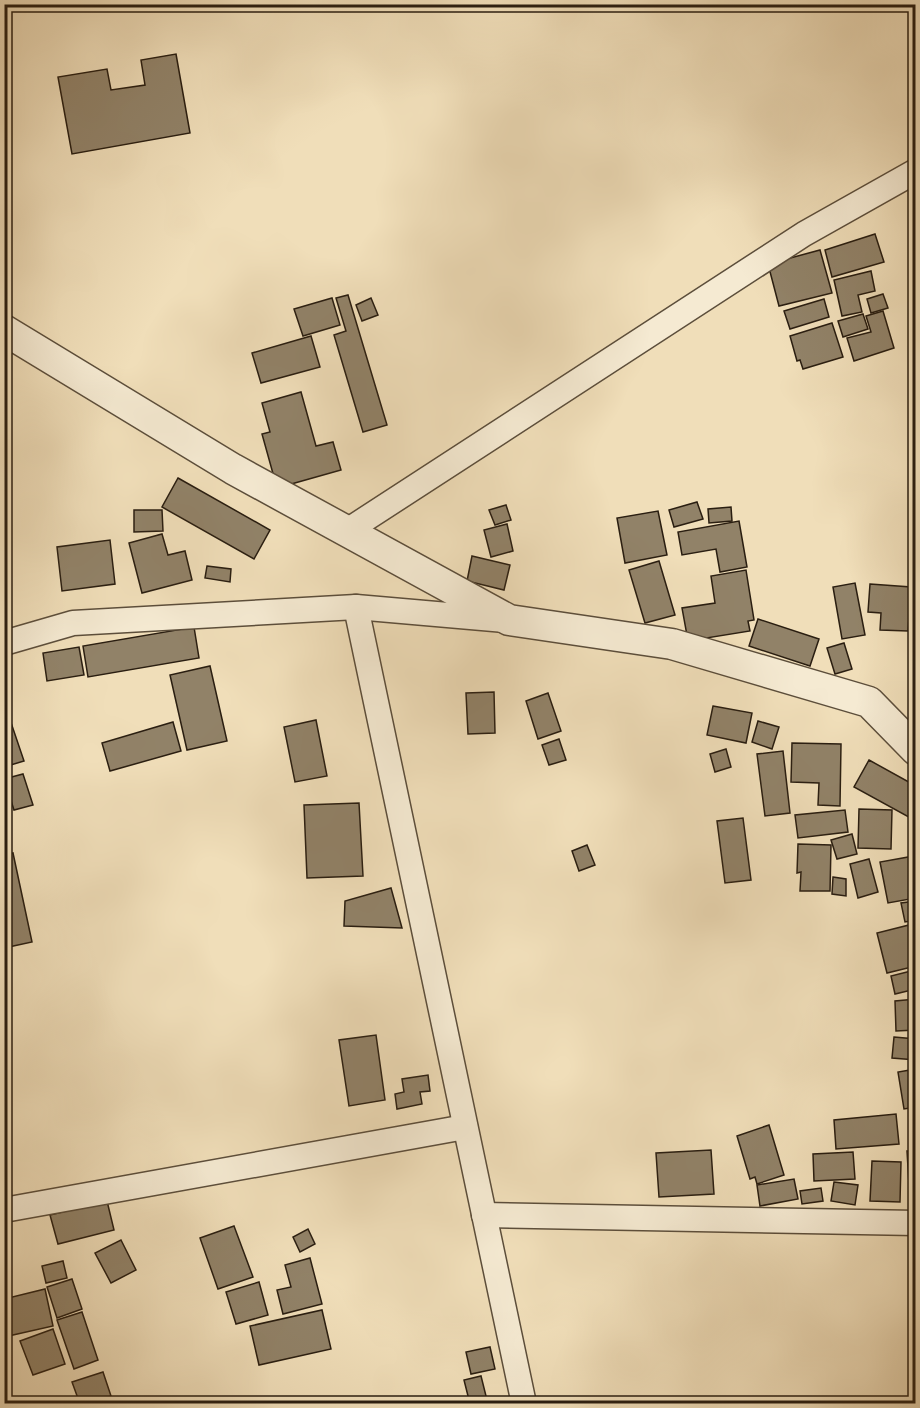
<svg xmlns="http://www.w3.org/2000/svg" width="920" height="1408" font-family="'IM FELL DW Pica',serif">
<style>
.building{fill:#918268;stroke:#2a1e11;stroke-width:1.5}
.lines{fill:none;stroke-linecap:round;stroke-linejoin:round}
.minor-casing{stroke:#5c4e3b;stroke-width:27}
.tertiary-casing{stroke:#5c4e3b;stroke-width:33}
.minor{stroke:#f5ead2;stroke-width:24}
.tertiary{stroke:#f5ead2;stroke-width:30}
</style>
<rect width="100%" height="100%" fill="#f0deb9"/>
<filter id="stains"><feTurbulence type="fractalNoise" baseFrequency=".00333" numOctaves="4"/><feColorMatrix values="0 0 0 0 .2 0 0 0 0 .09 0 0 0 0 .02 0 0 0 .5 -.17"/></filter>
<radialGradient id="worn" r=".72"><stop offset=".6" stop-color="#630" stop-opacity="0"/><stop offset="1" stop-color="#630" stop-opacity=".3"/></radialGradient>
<g class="building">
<path d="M176,54L190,133L72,154L58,77L107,69L111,90L145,85L141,60Z"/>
<path d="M875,234L884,262L832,277L825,250Z"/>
<path d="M820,250L832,293L779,306L768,264Z"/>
<path d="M871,271L875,291L858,295L862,312L842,316L834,280Z"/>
<path d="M883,294L888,308L871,313L867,299Z"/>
<path d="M348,295L387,425L363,432L334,335L346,331L336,298Z"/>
<path d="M332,298L340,325L303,336L294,309Z"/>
<path d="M371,298L378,315L362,321L356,305Z"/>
<path d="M824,299L829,317L790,329L784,311Z"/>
<path d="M883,311L894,348L854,361L847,338L871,332L866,316Z"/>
<path d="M863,314L868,329L843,337L838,321Z"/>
<path d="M832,323L843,357L803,369L800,360L797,361L790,336Z"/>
<path d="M311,336L320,367L261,383L252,353Z"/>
<path d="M301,392L316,446L333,442L341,470L277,488L262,434L270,432L262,403Z"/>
<path d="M178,478L270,530L254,559L162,507Z"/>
<path d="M697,502L703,519L674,527L669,510Z"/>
<path d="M506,505L511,520L495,525L489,510Z"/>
<path d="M731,507L732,521L709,523L708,509Z"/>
<path d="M134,510H162L163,531L134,532Z"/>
<path d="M658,511L667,555L625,563L617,518Z"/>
<path d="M739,521L747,567L720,572L716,549L682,555L678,532Z"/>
<path d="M507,524L513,551L491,557L484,530Z"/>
<path d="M162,534L168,555L185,551L192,580L142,593L129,543Z"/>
<path d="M110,540L115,584L62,591L57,547Z"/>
<path d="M472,556L510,565L504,590L467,581Z"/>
<path d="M659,561L675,615L645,623L629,570Z"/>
<path d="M207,566L231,569L230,582L205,578Z"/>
<path d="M746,570L754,620L748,621L750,631L688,641L682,608L715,603L711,576Z"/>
<path d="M855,583L865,635L842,639L833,587Z"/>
<path d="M870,584L911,587L908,631L880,630L881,613L868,612Z"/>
<path d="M758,619L819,639L810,666L749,646Z"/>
<path d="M194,627L199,658L88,677L83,646Z"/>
<path d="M844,643L852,669L835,674L827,648Z"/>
<path d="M79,647L84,675L47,681L43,653Z"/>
<path d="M210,666L227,741L187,750L170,675Z"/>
<path d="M494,692L495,733L468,734L466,693Z"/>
<path d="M548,693L561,731L538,739L526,701Z"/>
<path d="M4,702L24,761L4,767Z"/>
<path d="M713,706L752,713L746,743L707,735Z"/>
<path d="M316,720L327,776L295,782L284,727Z"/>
<path d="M758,721L779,727L772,749L752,742Z"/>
<path d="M173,722L181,751L110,771L102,743Z"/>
<path d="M559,739L566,760L549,765L542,745Z"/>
<path d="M792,743L841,744L840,806L818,805L819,783L791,782Z"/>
<path d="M726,749L731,767L715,772L710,754Z"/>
<path d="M783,751L790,813L765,816L757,754Z"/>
<path d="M869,760L916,786V821L854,787Z"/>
<path d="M23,774L33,805L14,810L4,779Z"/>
<path d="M359,803L363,876L307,878L304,805Z"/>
<path d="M859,809L892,810L891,849L858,848Z"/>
<path d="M845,810L848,832L798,838L795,815Z"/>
<path d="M743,818L751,880L725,883L717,821Z"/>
<path d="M852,834L857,854L837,859L831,840Z"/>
<path d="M798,844L831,845L830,891H800L801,872L797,873Z"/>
<path d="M587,845L595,865L579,871L572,851Z"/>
<path d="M13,853L32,942L4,948V855Z"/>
<path d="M914,856L916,898L888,903L880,862Z"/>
<path d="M869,859L878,892L858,898L850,864Z"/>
<path d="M833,877L846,879V896L832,894Z"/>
<path d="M391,888L402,928L344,926L345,901Z"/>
<path d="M916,901V920L905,922L901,903Z"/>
<path d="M909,925L916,951V966L887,973L877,933Z"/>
<path d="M915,970L916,989L895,994L891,976Z"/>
<path d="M916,999V1030L896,1031L895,1001Z"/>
<path d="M376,1035L385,1100L349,1106L339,1040Z"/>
<path d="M894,1037L916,1039V1060L892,1058Z"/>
<path d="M916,1069V1107L904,1109L898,1072Z"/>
<path d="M428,1075L430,1091L420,1092L422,1104L397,1109L395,1094L404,1092L402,1079Z"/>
<path d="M896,1114L899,1144L836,1149L834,1120Z"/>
<path d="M769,1125L784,1175L757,1184L755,1177L750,1179L737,1136Z"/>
<path d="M711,1150L714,1194L659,1197L656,1153Z"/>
<path d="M907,1151H916V1201H910Z"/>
<path d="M853,1152L855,1179L814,1181L813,1154Z"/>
<path d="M872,1161L901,1162L900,1202L870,1201Z"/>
<path d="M794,1179L798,1199L760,1206L757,1185Z"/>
<path d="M834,1182L858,1185L855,1205L831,1201Z"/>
<path d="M821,1188L823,1201L802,1204L800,1191Z"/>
<path d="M107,1201L114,1230L58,1244L50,1215Z"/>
<path d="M234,1226L253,1277L218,1289L200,1238Z"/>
<path d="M308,1229L315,1244L300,1252L293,1237Z"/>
<path d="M121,1240L136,1270L111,1283L95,1253Z"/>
<path d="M310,1258L322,1304L283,1314L277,1290L291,1287L285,1265Z"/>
<path d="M63,1261L67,1278L46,1283L42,1266Z"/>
<path d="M72,1279L82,1309L57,1318L47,1287Z"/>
<path d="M259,1282L268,1315L236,1324L226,1292Z"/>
<path d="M45,1289L53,1326L4,1337V1299Z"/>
<path d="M322,1310L331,1349L259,1365L250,1326Z"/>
<path d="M82,1312L98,1360L74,1369L57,1320Z"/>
<path d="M53,1329L65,1364L33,1375L20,1341Z"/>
<path d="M490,1347L495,1369L471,1374L466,1352Z"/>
<path d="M103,1372L111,1396L88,1404H80L72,1382Z"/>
<path d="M481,1376L488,1404H470L464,1380Z"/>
</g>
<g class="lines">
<g class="minor-casing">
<g id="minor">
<path d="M347,531L804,234L916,171"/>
<path d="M356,607L524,1404"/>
<path d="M4,643L73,623L356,607L505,620"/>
<path d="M4,1210L465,1127"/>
<path d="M484,1215L916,1223"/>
</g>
</g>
<g class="tertiary-casing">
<path id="tertiary" d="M4,330L233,469L509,620L672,644L869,702L916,750"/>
</g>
<use href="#minor" class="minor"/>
<use href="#tertiary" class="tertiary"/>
</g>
<rect width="920" height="1408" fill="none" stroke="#f0deb9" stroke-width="24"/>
<rect x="6" y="6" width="908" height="1396" fill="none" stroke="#2a1e11" stroke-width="3"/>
<rect x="12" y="12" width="896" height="1384" fill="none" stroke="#2a1e11" stroke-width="1.5"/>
<rect width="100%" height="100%" filter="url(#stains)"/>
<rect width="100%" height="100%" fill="url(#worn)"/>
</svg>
